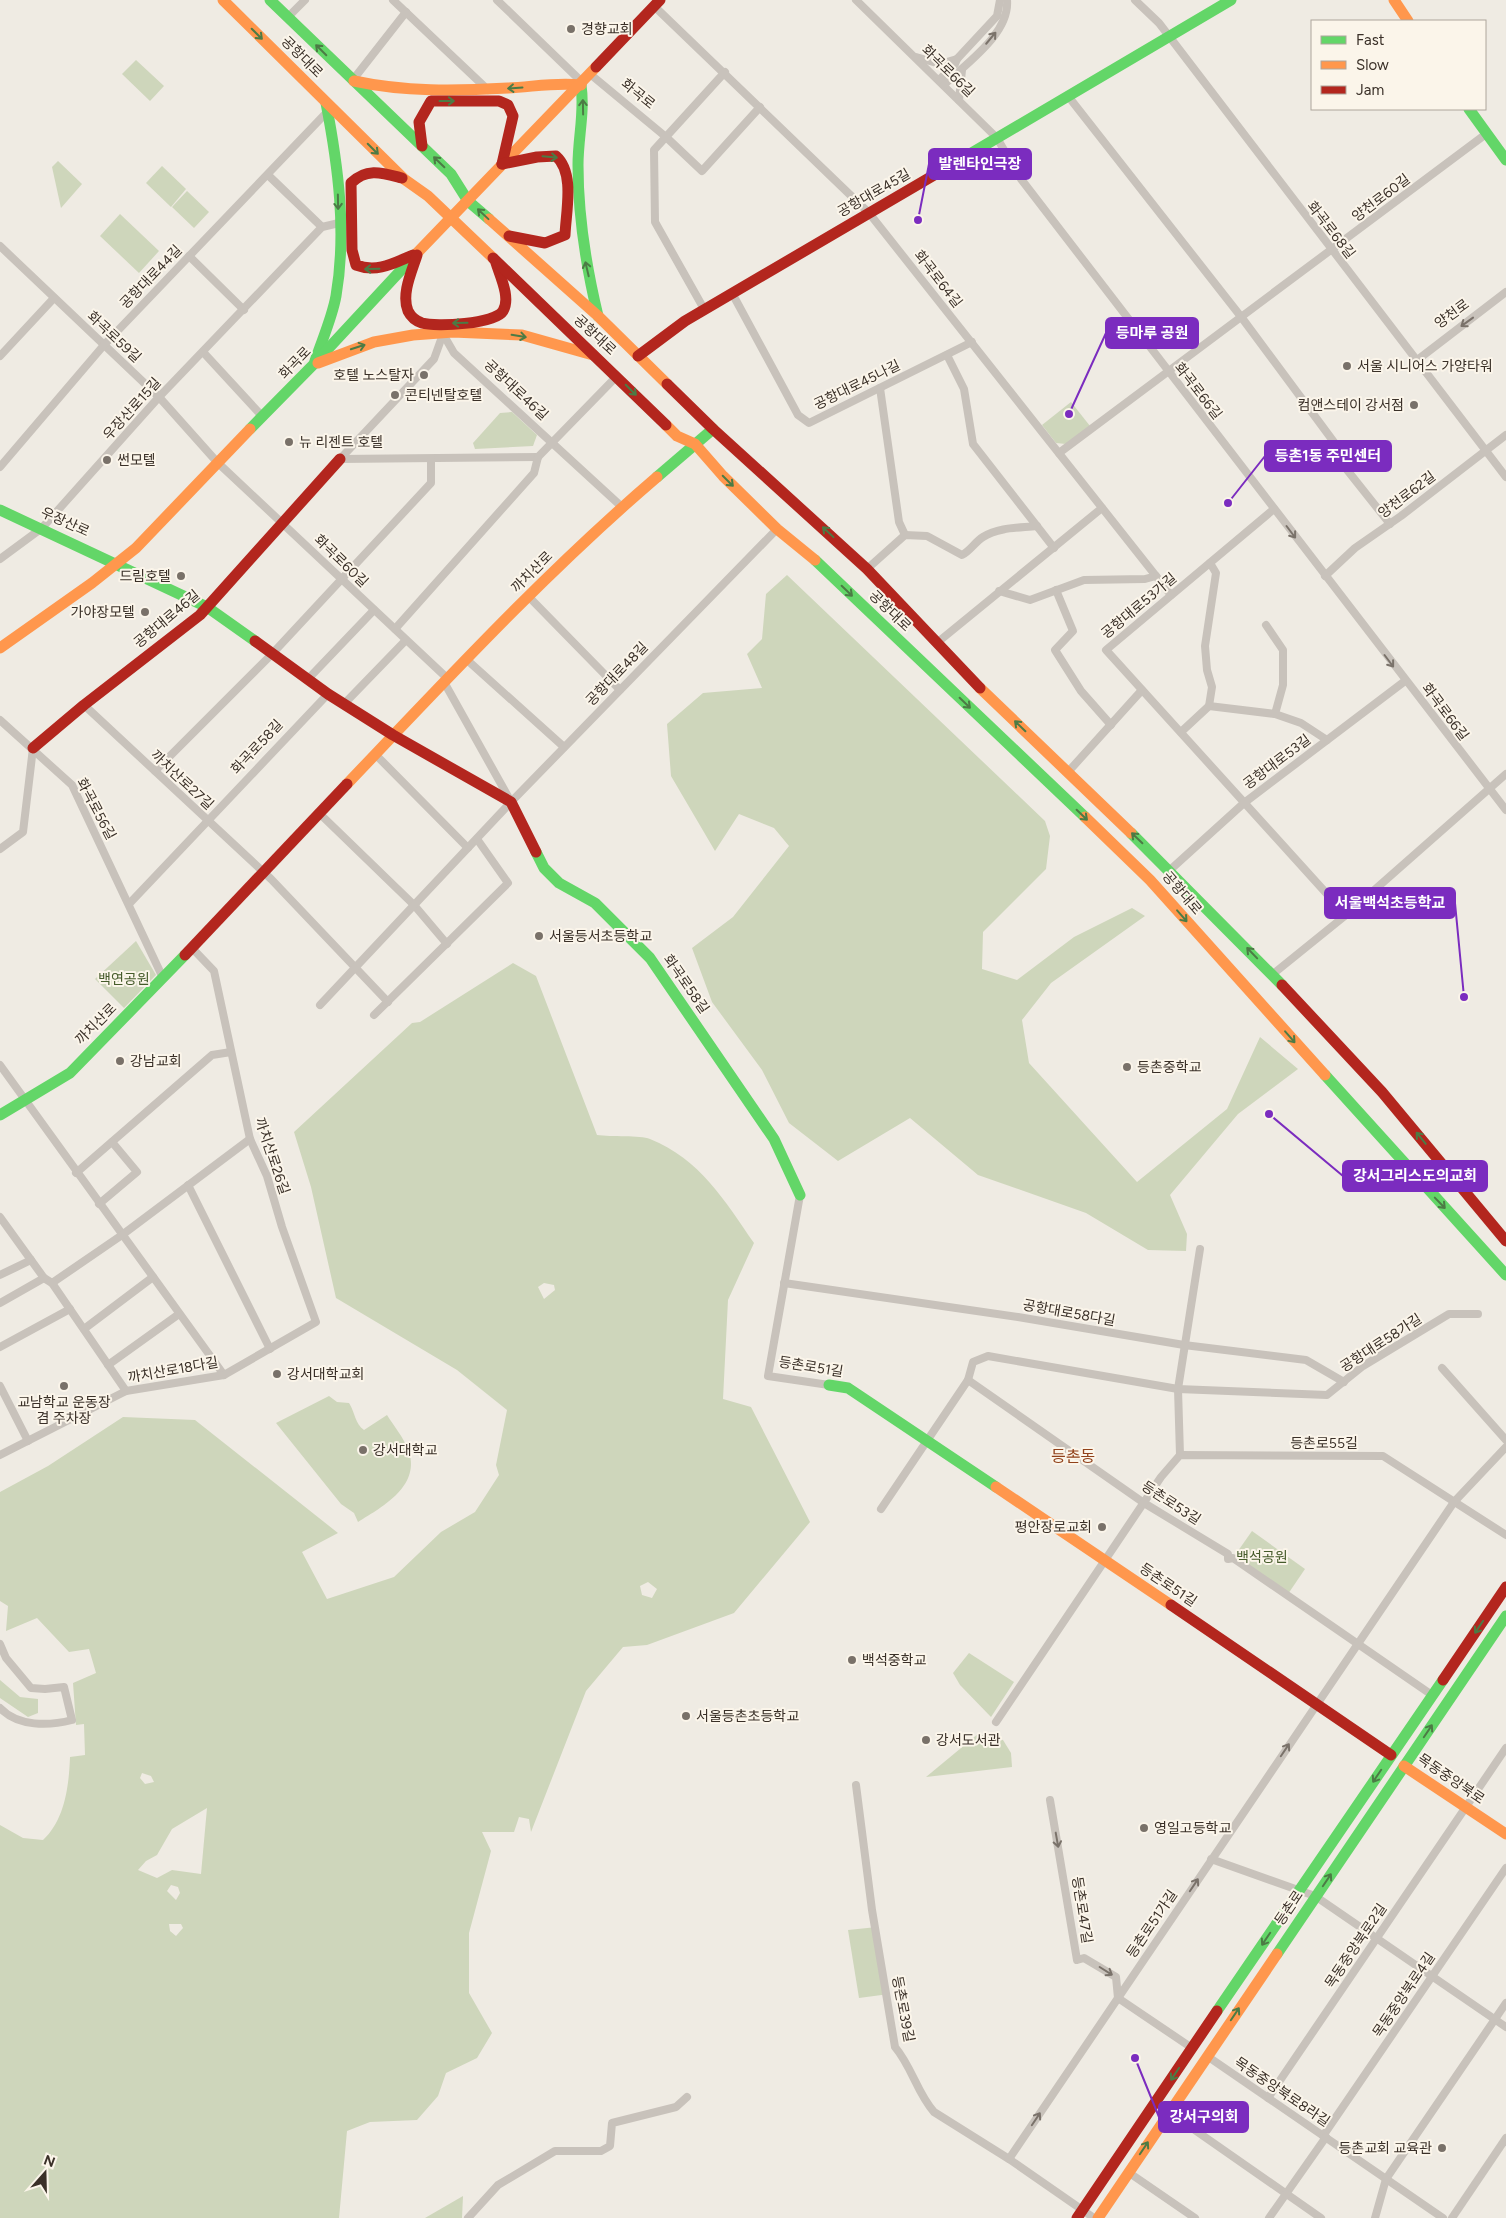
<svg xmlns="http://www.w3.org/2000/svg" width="1506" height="2218" font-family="Figtree,'Noto Sans KR',sans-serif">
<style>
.green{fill:#ced6bb;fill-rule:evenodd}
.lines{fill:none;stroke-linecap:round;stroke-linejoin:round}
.street{stroke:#c8c2bb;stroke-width:8}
.fast{stroke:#63d668;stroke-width:11}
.slow{stroke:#ff974d;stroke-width:11}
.jam{stroke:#b3261e;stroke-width:11}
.oneway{stroke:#4c7b45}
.oneway2{stroke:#7a726a}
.poi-dot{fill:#797169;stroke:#fbf5ea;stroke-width:2}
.labels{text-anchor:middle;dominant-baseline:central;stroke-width:4;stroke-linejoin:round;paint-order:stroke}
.poi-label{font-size:14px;fill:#3a3028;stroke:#fbf5ea;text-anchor:start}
.street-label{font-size:14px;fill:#3a3028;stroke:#fbf5ea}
.park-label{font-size:14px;fill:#455b2a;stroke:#fbf5ea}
.quarter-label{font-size:16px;fill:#91411a;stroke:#fbf5ea}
.leader{fill:none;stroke:#7b2cbf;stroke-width:2}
.callout-dot{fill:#7b2cbf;stroke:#fbf5ea;stroke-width:2}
.callout{fill:#7b2cbf;stroke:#7b2cbf;stroke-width:2}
.callout-label{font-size:15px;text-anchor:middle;font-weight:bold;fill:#fff}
</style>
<rect width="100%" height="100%" fill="#efebe3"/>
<g class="green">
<path d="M136,60L164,86L150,101L122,74Z"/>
<path d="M58,161L82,184L61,208L52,167Z"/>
<path d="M162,166L186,189L171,207L146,183Z"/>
<path d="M187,191L209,212L194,228L172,207Z"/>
<path d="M120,214L159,251L139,273L100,236Z"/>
<path d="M1071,402L1090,426L1066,444L1056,443L1042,425Z"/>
<path d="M512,412L537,435L533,446L475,449L473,443L500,413Z"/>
<path d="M787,575L1045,821L1050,836L1046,869L983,932L982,969L1017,980L1074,937L1132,908L1145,916L1051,983L1022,1020L1029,1063L1137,1182L1227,1109L1260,1037L1298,1069L1238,1114L1170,1195L1187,1234L1186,1251L1148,1250L1086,1213L978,1175L910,1118L838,1161L789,1123L762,1070L712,1002L692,948L733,917L789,846L774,828L739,814L715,851L671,776L667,724L703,693L762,688L747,654L762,639L766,594Z"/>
<path d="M136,941L156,975L124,1008L95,979Z"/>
<path d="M513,963L536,976L597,1135C611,1137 640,1135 650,1139C700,1159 725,1201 754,1243L728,1300L723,1399L751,1407L810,1522L734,1613L647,1645L623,1647L586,1691L531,1832L529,1819L519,1817L514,1832H482L491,1851L469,1933V1993L492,2033L477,2058L446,2073L438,2096L417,2120L370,2122L347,2131L339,2218H0V1825L23,1838L43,1840C65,1820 69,1785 70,1757L85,1755L84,1724L76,1725L73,1683L96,1673L89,1649L69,1652L37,1618L6,1631L8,1606L0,1601V1492L48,1466L123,1417L195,1420L338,1533L302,1552L327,1599L394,1577L441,1532L475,1512L499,1475L496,1465L507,1410L457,1370L336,1298L311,1187L294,1132L412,1023L420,1022ZM544,1283L554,1285L555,1290L544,1299L538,1287ZM648,1582L657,1589L652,1598L642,1595L640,1586ZM142,1773L151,1776L154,1782L145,1784L140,1778ZM207,1808L201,1874L172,1870L157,1878L138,1870L146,1861L157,1855L172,1829ZM171,1885L178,1887L180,1893L176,1900L167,1891ZM169,1924H181L183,1928L176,1936L170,1931Z"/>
<path d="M329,1396L337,1402L349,1403C355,1412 355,1424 364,1430L387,1415C394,1426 403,1437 408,1449C422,1485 384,1506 358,1522L354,1513L341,1504L276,1423Z"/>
<path d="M1252,1531L1305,1569L1288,1594L1233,1558Z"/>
<path d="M969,1653L1014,1682L991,1717L960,1685L953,1673Z"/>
<path d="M0,1680L20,1697L38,1699V1713L28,1717L0,1698Z"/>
<path d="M978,1734L1003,1740L1011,1753L1012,1767L926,1777Z"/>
<path d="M877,1927L889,1994L859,1998L848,1930Z"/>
<path d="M463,2196L462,2218H425Z"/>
</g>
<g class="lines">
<g class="street">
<path d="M393,0L488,90"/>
<path d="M497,0L583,83"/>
<path d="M856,0L997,138L1021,179L1506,810"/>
<path d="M1135,0L1159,23L1506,477"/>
<path d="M654,6L869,213L1171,595"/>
<path d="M288,17L305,0"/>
<path d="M916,57L940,64L957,59L997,16L1000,0"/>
<path d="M590,74L666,137L702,171L760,107"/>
<path d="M939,80L955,64L957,59"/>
<path d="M352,81L406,12"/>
<path d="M944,85C965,64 1010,34 1007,0"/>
<path d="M1068,96L1242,318L1345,457L1340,461L1390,524"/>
<path d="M959,100L962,70"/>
<path d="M268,175L322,227"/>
<path d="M0,246L159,397L217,462L447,678"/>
<path d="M189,256L244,310"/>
<path d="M732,293L798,415L809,423L972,342"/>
<path d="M704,309L655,222L654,150L725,72"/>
<path d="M443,334L454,353L622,507"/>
<path d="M203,352L262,416"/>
<path d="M947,355L964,389L973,444L1054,548"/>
<path d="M0,356L54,298"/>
<path d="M1416,361L1506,292"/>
<path d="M880,388L899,522L905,535"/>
<path d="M1059,453L1486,134"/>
<path d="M340,459L538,457"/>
<path d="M340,459L434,359L443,334"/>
<path d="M0,467L104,345L328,111"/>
<path d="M1274,509L1106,650L1346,915"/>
<path d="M0,559L42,528L159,397L322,227L339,223"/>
<path d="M1210,563L1216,573L1205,646L1207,670L1212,687L1209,706L1275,714L1301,723L1327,740"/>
<path d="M867,569L905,535L927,536L962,555C970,551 975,542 983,537C999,527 1019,528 1037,526"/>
<path d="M1325,576L1355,548L1401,516L1506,435"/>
<path d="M1056,590L1073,631L1055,650L1081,691L1111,725"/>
<path d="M999,591L1030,600L1084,580L1145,579L1156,576"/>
<path d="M529,597L620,690"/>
<path d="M1266,625L1283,650V685L1275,714"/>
<path d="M395,629L534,473L538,457L617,376"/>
<path d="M938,642L1102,508"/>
<path d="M466,659L564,747"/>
<path d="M308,679L374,610"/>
<path d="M444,682L510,800"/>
<path d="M344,704L406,640"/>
<path d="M84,705L271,879L388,1002"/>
<path d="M0,720L72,785L163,978"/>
<path d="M1181,732L1209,706"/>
<path d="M375,754L468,848"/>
<path d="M155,771L272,654L431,483V459"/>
<path d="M1068,772L1142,690"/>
<path d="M319,813L414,905L447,944"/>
<path d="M0,849L23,832L33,748"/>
<path d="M1170,870L1244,803L1405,681"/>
<path d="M129,904L328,694"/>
<path d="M1273,974L1346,915L1506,774"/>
<path d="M320,1005L511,802L777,529"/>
<path d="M374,1015L508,883L477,839"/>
<path d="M0,1065L224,1375"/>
<path d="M76,1173L212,1055L231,1052"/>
<path d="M188,1185L270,1349"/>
<path d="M800,1195L768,1376L829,1385"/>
<path d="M99,1204L137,1172L112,1142"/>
<path d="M0,1217L44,1278L52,1283L126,1391"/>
<path d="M0,1275L31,1260"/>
<path d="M52,1283L122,1235L250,1139"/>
<path d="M784,1283L1018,1317L1184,1345L1306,1360L1344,1382"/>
<path d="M0,1303L44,1278"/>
<path d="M84,1329L153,1277"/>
<path d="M0,1347L70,1309"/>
<path d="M108,1365L179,1314"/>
<path d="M1442,1368L1506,1440"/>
<path d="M968,1380L1144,1503L1228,1554V1559L1233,1558L1432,1695"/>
<path d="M0,1386L28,1441"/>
<path d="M0,1455L126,1391L224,1375L316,1322L282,1227L267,1176L250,1139L214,971L192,948"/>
<path d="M1180,1455L1178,1389L1200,1249"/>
<path d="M881,1509L968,1380L973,1362L988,1356L1178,1389L1327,1395L1363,1366L1449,1314H1478"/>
<path d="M0,1644L6,1658L31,1688L45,1689L64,1687L72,1720C49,1726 18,1727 0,1708"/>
<path d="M996,1722L1161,1477L1180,1455L1383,1456L1506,1535"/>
<path d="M856,1785L872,1910L895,2047C912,2067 917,2093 934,2112L1009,2159L1094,2218"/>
<path d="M1050,1800L1077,1960L1084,1958L1116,1977L1118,1998L1192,2048"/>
<path d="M1211,1859L1315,1896L1506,2027"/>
<path d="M1207,2056L1443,2218"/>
<path d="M1268,2098L1506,1748"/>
<path d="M1169,2112L1321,2218"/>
<path d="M1323,2136L1506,1868"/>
<path d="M1009,2159L1454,1502L1506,1447"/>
<path d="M1128,2172L1195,2218"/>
<path d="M468,2218L498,2185L555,2151H601L610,2146L612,2123L676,2107L687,2097"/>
<path d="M1269,2218L1326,2137"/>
<path d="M1375,2218L1386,2179L1506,2003"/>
<path d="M1452,2218L1506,2138"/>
</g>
<g class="fast">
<path d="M270,0L451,174L468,201L489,219"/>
<path d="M581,85C585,112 578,137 578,165C578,217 586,266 598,316"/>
<path d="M1469,109L1506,160"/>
<path d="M941,171L1231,0"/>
<path d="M315,361C322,340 332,318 336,296C347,232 338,165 326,103"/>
<path d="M250,429L313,365L416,254"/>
<path d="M657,477L713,429"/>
<path d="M0,510L207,607L255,641"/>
<path d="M815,560L1085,817"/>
<path d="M1131,833L1282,985"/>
<path d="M536,852L544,868L559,883L595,903L650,958L774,1139L800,1195"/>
<path d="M1325,1075L1506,1275"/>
<path d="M0,1115L70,1073L185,955"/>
<path d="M829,1385L848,1388L996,1487"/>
<path d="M1277,1954L1506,1616"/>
<path d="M1217,2011L1443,1680"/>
</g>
<g class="slow">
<path d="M223,0L404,179L428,196L493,258"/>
<path d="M1394,0L1408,21"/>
<path d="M354,81C405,92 456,91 508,88C532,87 556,82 581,85"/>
<path d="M489,219L598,316L667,384"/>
<path d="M416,254L596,67"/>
<path d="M318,363L374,342L413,335L453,332L522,335L593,355"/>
<path d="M666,425L677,436L695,444L723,476L777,529L815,560"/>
<path d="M0,648L92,583L136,548L250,429"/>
<path d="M980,688L1131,833"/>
<path d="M347,784C447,679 546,572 657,477"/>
<path d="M1085,817L1150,880L1325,1075"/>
<path d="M996,1487L1171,1605"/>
<path d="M1404,1766L1506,1834"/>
<path d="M1098,2218L1277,1954"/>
</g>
<g class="jam">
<path d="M596,67L660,0"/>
<path d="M422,146L419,122L431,101H499L508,105L513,116L502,164"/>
<path d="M502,164L537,157L556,156C575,173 566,211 565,235L545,243L509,236"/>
<path d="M402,178C383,173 367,167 351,183L352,250L356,265C377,273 394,263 413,255"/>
<path d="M417,255C412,271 401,294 408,311C411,317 416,321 422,323C436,327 495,324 503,311C511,298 500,276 496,263"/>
<path d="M493,258L666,425"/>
<path d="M638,356L685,321L941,171"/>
<path d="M667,384L713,429L867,569L980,688"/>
<path d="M255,641L328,694L393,735L511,802L536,852"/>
<path d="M33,748L84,705L200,615L340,459"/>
<path d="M185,955L347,784"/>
<path d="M1282,985L1382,1092L1506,1241"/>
<path d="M1171,1605L1391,1755"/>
<path d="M1443,1680L1506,1587"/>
<path d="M1077,2218L1217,2011"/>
</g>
</g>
<defs><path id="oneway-shaft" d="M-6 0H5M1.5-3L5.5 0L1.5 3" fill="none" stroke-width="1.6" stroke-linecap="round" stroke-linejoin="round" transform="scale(1.25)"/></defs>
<g class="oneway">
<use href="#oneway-shaft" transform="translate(257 34) rotate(45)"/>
<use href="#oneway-shaft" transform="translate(321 50) rotate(-135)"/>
<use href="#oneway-shaft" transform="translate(515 88) rotate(176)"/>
<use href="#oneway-shaft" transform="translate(447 101)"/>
<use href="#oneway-shaft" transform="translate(583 107) rotate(-91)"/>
<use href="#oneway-shaft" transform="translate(373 149) rotate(45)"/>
<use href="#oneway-shaft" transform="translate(550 157) rotate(5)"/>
<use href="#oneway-shaft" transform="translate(439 162) rotate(-136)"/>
<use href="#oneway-shaft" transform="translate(338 202) rotate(89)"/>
<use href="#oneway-shaft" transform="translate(483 214) rotate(-137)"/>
<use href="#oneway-shaft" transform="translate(372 269) rotate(179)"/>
<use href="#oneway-shaft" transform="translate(587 269) rotate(-103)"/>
<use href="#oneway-shaft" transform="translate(460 323) rotate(179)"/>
<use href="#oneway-shaft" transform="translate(519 336) rotate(9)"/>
<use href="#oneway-shaft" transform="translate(358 347) rotate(-18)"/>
<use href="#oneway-shaft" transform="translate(631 390) rotate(45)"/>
<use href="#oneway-shaft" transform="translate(728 481) rotate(45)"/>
<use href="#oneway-shaft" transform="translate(828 532) rotate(-137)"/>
<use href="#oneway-shaft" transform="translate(847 591) rotate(44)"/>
<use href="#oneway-shaft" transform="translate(965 703) rotate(44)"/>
<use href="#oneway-shaft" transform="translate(1020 726) rotate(-136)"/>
<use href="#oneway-shaft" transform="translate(1082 815) rotate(44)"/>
<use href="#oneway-shaft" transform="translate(1137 838) rotate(-136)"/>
<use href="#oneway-shaft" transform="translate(1182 916) rotate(49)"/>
<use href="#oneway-shaft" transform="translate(1252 953) rotate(-134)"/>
<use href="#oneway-shaft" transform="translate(1290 1037) rotate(49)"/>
<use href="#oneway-shaft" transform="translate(1421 1138) rotate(-129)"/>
<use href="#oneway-shaft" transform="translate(1440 1203) rotate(46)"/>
<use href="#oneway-shaft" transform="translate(1479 1627) rotate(124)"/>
<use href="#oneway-shaft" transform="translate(1428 1731) rotate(-56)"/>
<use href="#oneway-shaft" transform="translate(1377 1776) rotate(124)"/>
<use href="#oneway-shaft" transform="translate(1327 1880) rotate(-56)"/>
<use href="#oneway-shaft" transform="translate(1266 1939) rotate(124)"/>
<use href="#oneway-shaft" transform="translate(1235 2014) rotate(-56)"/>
<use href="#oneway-shaft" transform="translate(1175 2074) rotate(124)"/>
<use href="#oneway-shaft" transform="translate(1144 2148) rotate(-56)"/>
</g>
<g class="oneway2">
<use href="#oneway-shaft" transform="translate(991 38) rotate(-50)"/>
<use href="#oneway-shaft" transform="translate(1467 322) rotate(144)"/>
<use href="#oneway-shaft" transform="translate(1291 532) rotate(53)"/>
<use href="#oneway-shaft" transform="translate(1389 661) rotate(53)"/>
<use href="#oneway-shaft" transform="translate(1285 1750) rotate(-56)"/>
<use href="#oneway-shaft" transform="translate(1057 1840) rotate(80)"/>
<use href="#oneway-shaft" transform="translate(1194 1885) rotate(-56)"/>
<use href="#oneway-shaft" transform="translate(1106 1971) rotate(32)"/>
<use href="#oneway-shaft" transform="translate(1036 2119) rotate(-56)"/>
</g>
<g class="poi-dot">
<circle cx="571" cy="29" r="5"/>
<circle cx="1347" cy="366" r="5"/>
<circle cx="424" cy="375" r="5"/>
<circle cx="395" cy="395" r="5"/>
<circle cx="1414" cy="405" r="5"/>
<circle cx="289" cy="442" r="5"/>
<circle cx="107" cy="460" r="5"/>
<circle cx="181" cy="576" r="5"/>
<circle cx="145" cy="612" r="5"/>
<circle cx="539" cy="936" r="5"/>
<circle cx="120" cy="1061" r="5"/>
<circle cx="1127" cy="1067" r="5"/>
<circle cx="277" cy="1374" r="5"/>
<circle cx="64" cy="1386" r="5"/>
<circle cx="363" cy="1450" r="5"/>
<circle cx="1102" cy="1527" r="5"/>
<circle cx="852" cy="1660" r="5"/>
<circle cx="686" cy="1716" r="5"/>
<circle cx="926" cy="1740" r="5"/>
<circle cx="1144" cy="1828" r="5"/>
<circle cx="1442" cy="2148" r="5"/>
</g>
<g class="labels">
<g class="poi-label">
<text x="581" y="29">경향교회</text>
<text x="1357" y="366">서울 시니어스 가양타워</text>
<text x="414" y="375" text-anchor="end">호텔 노스탈자</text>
<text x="405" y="395">콘티넨탈호텔</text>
<text x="1404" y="405" text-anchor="end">컴앤스테이 강서점</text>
<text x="299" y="442">뉴 리젠트 호텔</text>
<text x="117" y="460">썬모텔</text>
<text x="171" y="576" text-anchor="end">드림호텔</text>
<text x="135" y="612" text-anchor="end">가야장모텔</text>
<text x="549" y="936">서울등서초등학교</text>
<text x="130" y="1061">강남교회</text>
<text x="1137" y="1067">등촌중학교</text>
<text x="287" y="1374">강서대학교회</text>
<text x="64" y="1402" text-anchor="middle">교남학교 운동장<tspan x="64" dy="16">겸 주차장</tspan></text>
<text x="373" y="1450">강서대학교</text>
<text x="1092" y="1527" text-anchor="end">평안장로교회</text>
<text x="862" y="1660">백석중학교</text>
<text x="696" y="1716">서울등촌초등학교</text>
<text x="936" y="1740">강서도서관</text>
<text x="1154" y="1828">영일고등학교</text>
<text x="1432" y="2148" text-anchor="end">등촌교회 교육관</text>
</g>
<g class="street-label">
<text transform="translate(302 57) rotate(45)">공항대로</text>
<text transform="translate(948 71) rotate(44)">화곡로66길</text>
<text transform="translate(638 94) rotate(39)">화곡로</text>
<text transform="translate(874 193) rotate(-30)">공항대로45길</text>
<text transform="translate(1381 198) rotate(-37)">양천로60길</text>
<text transform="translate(1331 230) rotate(52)">화곡로68길</text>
<text transform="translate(151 277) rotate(-46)">공항대로44길</text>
<text transform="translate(938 279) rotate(52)">화곡로64길</text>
<text transform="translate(1452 314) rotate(-36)">양천로</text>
<text transform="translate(595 335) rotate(43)">공항대로</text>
<text transform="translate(114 337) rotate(43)">화곡로59길</text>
<text transform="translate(295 363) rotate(-46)">화곡로</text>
<text transform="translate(857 385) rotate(-26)">공항대로45나길</text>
<text transform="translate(516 390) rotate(43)">공항대로46길</text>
<text transform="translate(1198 391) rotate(52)">화곡로66길</text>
<text transform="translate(132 409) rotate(-48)">우장산로15길</text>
<text transform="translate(1407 495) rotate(-37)">양천로62길</text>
<text transform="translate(65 522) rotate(24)">우장산로</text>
<text transform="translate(341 561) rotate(44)">화곡로60길</text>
<text transform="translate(532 572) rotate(-45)">까치산로</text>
<text transform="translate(1139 606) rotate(-40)">공항대로53가길</text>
<text transform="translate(890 611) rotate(44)">공항대로</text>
<text transform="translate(167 619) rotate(-40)">공항대로46길</text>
<text transform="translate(617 674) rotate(-46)">공항대로48길</text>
<text transform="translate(1445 712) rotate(53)">화곡로66길</text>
<text transform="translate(257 747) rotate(-47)">화곡로58길</text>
<text transform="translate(1277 762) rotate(-37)">공항대로53길</text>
<text transform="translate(182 780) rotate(43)">까치산로27길</text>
<text transform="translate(96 809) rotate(62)">화곡로56길</text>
<text transform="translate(1182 893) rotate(49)">공항대로</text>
<text transform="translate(686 984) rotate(55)">화곡로58길</text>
<text transform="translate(96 1024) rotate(-45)">까치산로</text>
<text transform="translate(272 1156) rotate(71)">까치산로26길</text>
<text transform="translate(1069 1313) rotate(10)">공항대로58다길</text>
<text transform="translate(1381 1343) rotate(-33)">공항대로58가길</text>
<text transform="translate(811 1367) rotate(9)">등촌로51길</text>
<text transform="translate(173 1370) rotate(-10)">까치산로18다길</text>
<text x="1324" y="1443">등촌로55길</text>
<text transform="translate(1171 1503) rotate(33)">등촌로53길</text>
<text transform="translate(1168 1585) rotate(34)">등촌로51길</text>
<text transform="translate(1451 1779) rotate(34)">목동중앙북로</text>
<text transform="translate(1289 1908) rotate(-56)">등촌로</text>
<text transform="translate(1082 1910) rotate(81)">등촌로47길</text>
<text transform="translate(1152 1924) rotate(-56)">등촌로51가길</text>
<text transform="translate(1356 1946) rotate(-56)">목동중앙북로2길</text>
<text transform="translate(1404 1995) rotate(-56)">목동중앙북로4길</text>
<text transform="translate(903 2009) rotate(79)">등촌로39길</text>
<text transform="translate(1282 2092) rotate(34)">목동중앙북로8라길</text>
</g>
<g class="park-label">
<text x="124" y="979">백연공원</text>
<text x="1262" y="1557">백석공원</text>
</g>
<g class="quarter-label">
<text x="1073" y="1456">등촌동</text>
</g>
</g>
<path class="leader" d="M918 220L929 164M1069 414L1106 333M1228 503L1265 456M1464 997L1455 903M1269 1114L1343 1176M1135 2058L1159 2117"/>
<g class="callout-dot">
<circle cx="918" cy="220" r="5"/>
<circle cx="1069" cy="414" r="5"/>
<circle cx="1228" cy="503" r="5"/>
<circle cx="1464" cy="997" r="5"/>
<circle cx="1269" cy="1114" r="5"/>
<circle cx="1135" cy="2058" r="5"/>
</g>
<g class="callout">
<rect x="929" y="149" width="102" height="30" rx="5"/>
<rect x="1106" y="318" width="92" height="30" rx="5"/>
<rect x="1265" y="441" width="126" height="30" rx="5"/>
<rect x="1325" y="888" width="130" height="30" rx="5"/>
<rect x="1343" y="1161" width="144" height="30" rx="5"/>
<rect x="1159" y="2102" width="89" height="30" rx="5"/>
</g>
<g class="callout-label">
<text x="980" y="169">발렌타인극장</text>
<text x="1152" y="338">등마루 공원</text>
<text x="1328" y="461">등촌1동 주민센터</text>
<text x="1390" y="908">서울백석초등학교</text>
<text x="1415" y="1181">강서그리스도의교회</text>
<text x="1204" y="2122">강서구의회</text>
</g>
<rect x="1311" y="20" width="175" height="90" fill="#fbf5ea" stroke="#aea69c"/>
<rect x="1321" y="36" width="25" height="8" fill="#63d668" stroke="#aea69c"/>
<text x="1356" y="45" font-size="15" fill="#3a3028">Fast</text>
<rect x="1321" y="61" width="25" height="8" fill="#ff974d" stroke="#aea69c"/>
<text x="1356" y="70" font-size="15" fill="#3a3028">Slow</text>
<rect x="1321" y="86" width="25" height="8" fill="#b3261e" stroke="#aea69c"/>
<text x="1356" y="95" font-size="15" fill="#3a3028">Jam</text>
<g transform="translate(45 2173) rotate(20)" stroke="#fbf5ea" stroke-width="4" paint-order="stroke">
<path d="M0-4L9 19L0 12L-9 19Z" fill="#3a3028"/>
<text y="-8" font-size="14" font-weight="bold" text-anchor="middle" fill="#3a3028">N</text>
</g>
</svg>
